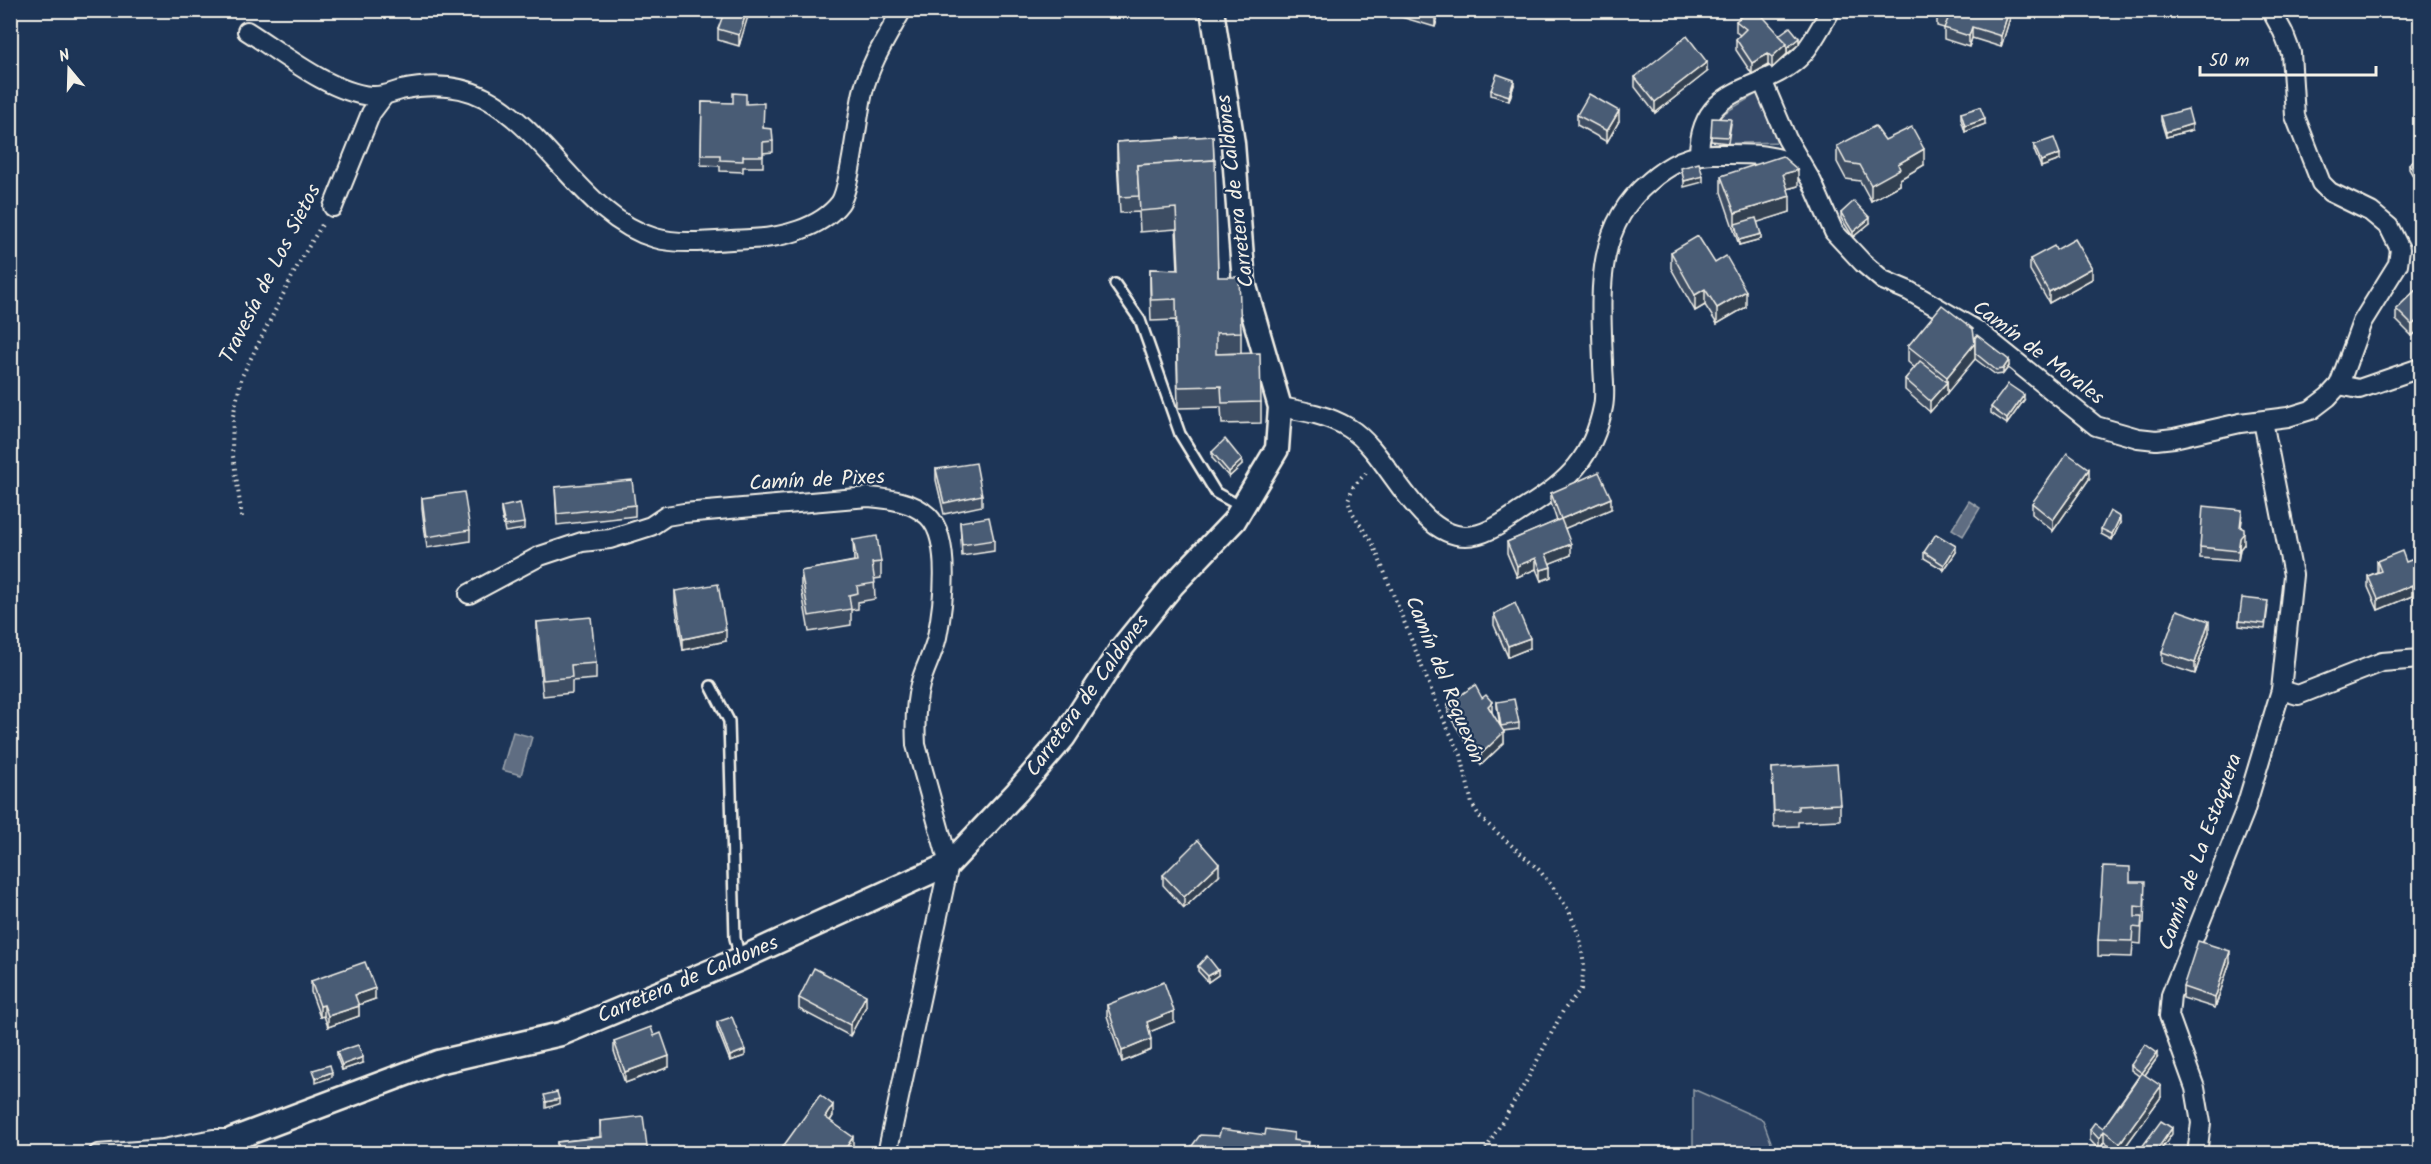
<svg xmlns="http://www.w3.org/2000/svg" width="2431" height="1164" font-family="Kalam,sans-serif">
<style>
.green{fill:#354a67;stroke:#949ea8;stroke-width:1.5}
.water{fill:#5e6d82;stroke:#9aa2ab;stroke-width:1.5}
.lines{fill:none;stroke-linecap:round;stroke-linejoin:round}
.service-casing{stroke:#f4f1e8;stroke-width:14}
.minor-casing{stroke:#f4f1e8;stroke-width:22}
.tertiary-casing{stroke:#f4f1e8;stroke-width:27}
.path{stroke:#f4f1e8;stroke-width:4;stroke-dasharray:1.5 4.5;stroke-linecap:butt}
.service{stroke:#1d3557;stroke-width:9}
.minor{stroke:#1d3557;stroke-width:18}
.tertiary{stroke:#1d3557;stroke-width:22}
.wall{fill:#3e4e64;stroke:#f4f1e8;stroke-width:1.5}
.shaded-wall{fill:#324051;stroke:#f4f1e8;stroke-width:1.5}
.building{fill:#485b74;stroke:#f4f1e8;stroke-width:1.5}
.labels{text-anchor:middle;dominant-baseline:central;stroke-width:4.5;stroke-linejoin:round;paint-order:stroke}
.street-label{font-size:21px;fill:#f4f1e8;stroke:#1d3557}
</style>
<rect width="100%" height="100%" fill="#1d3557"/>
<filter id="ink" filterUnits="userSpaceOnUse"><feTurbulence type="fractalNoise" baseFrequency=".0167" numOctaves="2"/><feDisplacementMap in="SourceGraphic" scale="12" xChannelSelector="R" yChannelSelector="G"/><feConvolveMatrix kernelMatrix="1 2 1 2 8 2 1 2 1" color-interpolation-filters="sRGB"/></filter>
<g filter="url(#ink)">
<g class="green">
<path d="M1761,91L1783,142L1706,144L1721,115Z"/>
<path d="M1693,1089L1763,1120L1775,1153H1693Z"/>
</g>
<g class="water">
<path d="M1969,501L1980,508L1963,536L1952,529Z"/>
<path d="M513,732L532,737L521,775L502,770Z"/>
</g>
<g class="lines">
<g class="service-casing">
<g id="service">
<path d="M1115,284L1140,320L1180,434L1216,493L1242,507"/>
<path d="M711,686L729,721L735,938L740,959"/>
</g>
</g>
<g class="minor-casing">
<g id="minor">
<path d="M247,31C282,53 329,92 371,96C383,97 390,93 401,90C430,84 458,84 485,98C549,132 585,218 655,238C681,246 722,240 750,239C780,238 820,229 840,203C851,187 857,116 863,92C870,63 887,37 902,10"/>
<path d="M1762,80L1787,139L1812,182L1834,232L1863,263L1883,280L1909,291L1978,331L2096,426L2138,438L2156,440L2174,438L2240,423L2288,417L2311,410L2328,397L2339,385L2362,322L2398,264L2400,249L2389,227L2371,212L2330,192L2321,183L2295,116L2291,53L2283,32L2271,10"/>
<path d="M1699,154C1700,80 1767,94 1803,54C1814,41 1822,24 1831,10"/>
<path d="M333,207L371,113L383,97"/>
<path d="M2339,385L2359,389L2420,368"/>
<path d="M1280,407C1304,411 1328,415 1349,428C1389,452 1415,536 1466,536C1488,536 1509,518 1527,507C1568,482 1593,457 1603,407C1606,393 1603,376 1603,362C1601,297 1593,228 1649,182C1668,165 1688,154 1713,154C1747,154 1770,152 1801,167"/>
<path d="M469,594L540,556L582,542L610,539L651,526L666,516L684,513L868,497C889,499 912,501 928,516C952,539 943,607 937,637C933,654 924,669 920,685C915,704 915,726 916,745L949,864L887,1154"/>
<path d="M2281,690L2298,695L2382,662L2420,659"/>
<path d="M98,1154L163,1149L213,1139H233"/>
<path d="M2197,1154L2201,1123L2195,1088L2169,1016L2171,995L2244,813L2281,690L2293,575L2263,421"/>
</g>
</g>
<g class="tertiary-casing">
<path id="tertiary" d="M216,1154L233,1139L438,1062L561,1034L740,959L949,864L1017,792L1064,737L1121,649L1172,586L1234,521L1277,449L1280,407L1244,283L1233,143L1212,10"/>
</g>
<g class="path">
<path d="M1366,473L1353,487L1348,500L1352,512L1374,546L1442,717L1461,755L1472,804L1480,817L1539,870L1556,891L1569,911L1580,938L1584,966L1581,989L1563,1011L1527,1080L1483,1154"/>
<path d="M242,517L232,449L233,416L242,376L300,261L323,223"/>
</g>
<use href="#service" class="service"/>
<use href="#minor" class="minor"/>
<use href="#tertiary" class="tertiary"/>
</g>
<g class="wall">
<path d="M341,10H359L358,16Z"/>
<path d="M749,10L739,46L718,40V29Z"/>
<path d="M1401,10H1440L1435,27L1401,17Z"/>
<path d="M2010,10V18L2001,47L1972,38L1969,47L1944,39V28L1937,26V15Z"/>
<path d="M1736,21L1779,35L1799,44L1772,68L1768,65L1752,74L1736,50V39L1740,35L1736,32Z"/>
<path d="M1707,72L1655,113L1635,87V77Z"/>
<path d="M1514,85L1509,101L1491,95V90Z"/>
<path d="M702,102L746,104L773,141V152L763,153V167H743V172L720,171V166L701,165Z"/>
<path d="M1961,113L1985,124L1965,132L1961,119Z"/>
<path d="M1577,115L1619,121L1607,142L1577,125Z"/>
<path d="M2161,116L2192,130L2166,137L2161,121Z"/>
<path d="M1731,124L1728,143L1711,141V136Z"/>
<path d="M1213,136L1218,277L1241,332V353L1216,354L1261,402V423L1222,424L1221,407L1178,408L1176,320L1151,321L1150,290V269L1178,270L1176,229L1140,232L1139,212L1120,213L1117,158V142Z"/>
<path d="M1885,140L1924,165L1900,179V185L1871,201L1860,181L1846,179L1837,162V146Z"/>
<path d="M2034,145L2060,160L2041,167L2034,150Z"/>
<path d="M2421,154V185L2419,186L2409,169V164Z"/>
<path d="M1721,176L1798,186L1788,189L1790,212L1757,222L1761,239L1739,245L1721,192Z"/>
<path d="M1841,213L1870,223L1853,237L1841,218Z"/>
<path d="M2421,221V236L2419,234V223Z"/>
<path d="M1671,252L1715,263L1746,307L1717,324L1705,305L1695,311L1671,268Z"/>
<path d="M2030,259L2092,279L2049,303L2030,270Z"/>
<path d="M2421,285V328L2412,336L2396,320V309Z"/>
<path d="M1975,338L2009,366L2003,374L1996,375L1975,359L1930,412L1905,390V379L1915,368L1908,362V346Z"/>
<path d="M2024,400L2007,424L1991,413V407Z"/>
<path d="M1212,452L1242,465L1229,477L1212,458Z"/>
<path d="M936,469L982,495V506L944,514L936,480Z"/>
<path d="M2089,479L2053,531L2032,514V503Z"/>
<path d="M555,487L635,505V516L557,525Z"/>
<path d="M1551,493L1611,509L1565,528L1571,555L1550,563L1551,577L1541,581L1536,569L1517,577L1507,553V542L1557,521L1551,503Z"/>
<path d="M422,498L470,530V541L427,548L422,509Z"/>
<path d="M501,507L524,523V529L505,532L501,512Z"/>
<path d="M2242,521L2241,527L2244,544L2240,549L2238,561L2200,558V547Z"/>
<path d="M960,522L994,540V551L962,556Z"/>
<path d="M2120,523L2112,540L2101,534V529Z"/>
<path d="M853,540L881,562V578L874,579L875,599L858,602V609L851,610V625L809,632L801,587V571L854,561Z"/>
<path d="M1924,552H1956L1944,570L1924,558Z"/>
<path d="M2421,560L2414,599L2412,596L2378,610L2368,587V576L2377,572V561L2406,562Z"/>
<path d="M675,591L726,641L683,650L675,602Z"/>
<path d="M2268,606L2265,629L2239,626V621Z"/>
<path d="M1494,614L1530,648L1508,657L1494,625Z"/>
<path d="M537,622L596,663V679L572,681V693L543,696L537,638Z"/>
<path d="M2209,632L2195,674L2162,663V652Z"/>
<path d="M1482,698L1500,726L1497,707V702L1519,723V729L1503,731L1504,743L1481,765L1448,714V704Z"/>
<path d="M1772,768L1840,804V820L1798,822V826L1774,827Z"/>
<path d="M1163,875H1219L1184,908L1163,885Z"/>
<path d="M2130,882L2145,898L2144,923H2142L2141,944L2133,943L2132,957L2098,956V940Z"/>
<path d="M2230,962L2215,1008L2183,998V987Z"/>
<path d="M1198,966L1218,975L1208,982L1198,971Z"/>
<path d="M311,981L375,999L358,1005L359,1016L328,1027L324,1016L320,1017L311,992Z"/>
<path d="M799,998L866,1006L850,1036L799,1009Z"/>
<path d="M1107,1005L1174,1022L1149,1032L1151,1050L1122,1062L1107,1016Z"/>
<path d="M717,1022L745,1056L730,1061L717,1028Z"/>
<path d="M654,1036L669,1067L625,1083L614,1051V1041Z"/>
<path d="M337,1052L363,1063L342,1070L337,1057Z"/>
<path d="M2157,1058L2145,1075L2161,1097L2120,1154L2104,1142L2099,1150L2090,1140V1129L2103,1128L2139,1076L2131,1070V1065Z"/>
<path d="M833,1116L830,1121L853,1148L849,1154H782V1148Z"/>
<path d="M600,1121L648,1154H557V1142L600,1137Z"/>
</g>
<g class="shaded-wall">
<path d="M747,10H749V13L739,46V35Z"/>
<path d="M1437,10H1440L1435,27V16Z"/>
<path d="M2009,10H2010V18L2001,47V36Z"/>
<path d="M1972,27V38L1969,47V36Z"/>
<path d="M1799,38V44L1787,54V48Z"/>
<path d="M1787,43V54L1772,68V57Z"/>
<path d="M1768,54V65L1752,74V63Z"/>
<path d="M1707,62V72L1655,113V102Z"/>
<path d="M1514,80V85L1509,101V96Z"/>
<path d="M1619,111V121L1607,142V131Z"/>
<path d="M1985,119V124L1965,132V126Z"/>
<path d="M2192,124V130L2166,137V132Z"/>
<path d="M1924,149V165L1900,179V185L1871,201V185L1898,164Z"/>
<path d="M2060,154V160L2041,167V161Z"/>
<path d="M1798,170V186L1783,190V174Z"/>
<path d="M1703,176V182L1684,187V181Z"/>
<path d="M1790,196V212L1736,229L1735,224V213Z"/>
<path d="M1870,218V223L1853,237V232Z"/>
<path d="M1761,234V239L1739,245V240Z"/>
<path d="M2092,268V279L2049,303V292Z"/>
<path d="M1705,289V305L1695,311V295Z"/>
<path d="M1746,291V307L1717,324V308Z"/>
<path d="M2421,317V328L2412,336V325Z"/>
<path d="M1975,343V359L1947,393V377Z"/>
<path d="M2009,360V366L2003,374V369Z"/>
<path d="M1947,382V393L1930,412V401Z"/>
<path d="M2024,395V400L2007,424V419Z"/>
<path d="M1242,460V465L1229,477V472Z"/>
<path d="M2089,469V479L2053,531V520Z"/>
<path d="M1611,498V509L1561,530V519Z"/>
<path d="M2242,510L2240,537L2244,533V544L2240,549L2238,561Z"/>
<path d="M2120,517V523L2112,540V534Z"/>
<path d="M1571,544V555L1546,565V554Z"/>
<path d="M1956,546V552L1944,570V565Z"/>
<path d="M1536,558V569L1517,577V566Z"/>
<path d="M1551,567V577L1541,581V570Z"/>
<path d="M2412,585V596L2378,610V599Z"/>
<path d="M2421,586V597L2414,599V589Z"/>
<path d="M2209,621V632L2195,674V663Z"/>
<path d="M726,630V641L683,650V639Z"/>
<path d="M1530,638V648L1508,657V646Z"/>
<path d="M1492,702V713L1488,706Z"/>
<path d="M1504,732V743L1481,765V754Z"/>
<path d="M1219,864V875L1184,908V897Z"/>
<path d="M2230,951V962L2215,1008V998Z"/>
<path d="M1218,970V975L1208,982V976Z"/>
<path d="M375,988V999L355,1006V995Z"/>
<path d="M866,995V1006L850,1036V1025Z"/>
<path d="M324,1005V1016L320,1017V1006Z"/>
<path d="M359,1006V1016L328,1027V1016Z"/>
<path d="M1174,1011V1022L1147,1033V1022Z"/>
<path d="M1151,1039V1050L1122,1062V1051Z"/>
<path d="M745,1050V1056L730,1061V1056Z"/>
<path d="M2157,1053V1058L2142,1079V1073Z"/>
<path d="M669,1056V1067L625,1083V1072Z"/>
<path d="M363,1057V1063L342,1070V1065Z"/>
<path d="M332,1072V1077L316,1083V1078Z"/>
<path d="M2161,1086V1097L2120,1154V1143Z"/>
<path d="M559,1099V1104L546,1108V1102Z"/>
<path d="M833,1105V1116L825,1128V1117Z"/>
<path d="M2172,1128V1134L2158,1154H2154Z"/>
<path d="M2104,1131V1142L2099,1150V1139Z"/>
<path d="M853,1137V1148L849,1154H842Z"/>
</g>
<g class="building">
<path d="M725,10H747L739,35L718,29Z"/>
<path d="M1416,10H1437L1435,16Z"/>
<path d="M1748,10H1757L1787,43L1772,57L1768,54L1752,63L1736,39L1746,29L1736,21Z"/>
<path d="M1938,10H2009L2001,36L1972,27L1969,36L1944,28L1948,19L1937,15Z"/>
<path d="M1790,27L1799,38L1787,48V43L1779,35Z"/>
<path d="M1687,36L1707,62L1655,102L1635,77Z"/>
<path d="M1497,74L1514,80L1509,96L1491,90Z"/>
<path d="M733,93L746,94V104L764,103L763,128L772,129L773,141L763,142V156H743V161L720,160V155H701L702,102L733,103Z"/>
<path d="M1589,94L1619,111L1607,131L1577,115Z"/>
<path d="M1980,107L1985,119L1965,126L1961,113Z"/>
<path d="M2188,109L2192,124L2166,132L2161,116Z"/>
<path d="M1712,118L1731,119L1728,137L1711,136Z"/>
<path d="M1875,126L1885,140L1912,127L1924,149L1898,164L1900,169L1871,185L1860,165L1846,163L1837,146Z"/>
<path d="M1213,136L1214,160L1137,165L1139,196L1120,197L1117,142Z"/>
<path d="M2054,138L2060,154L2041,161L2034,145Z"/>
<path d="M2421,154V180H2419L2409,164Z"/>
<path d="M1782,156L1798,170L1783,174L1790,196L1735,213L1721,176Z"/>
<path d="M1215,160L1218,277H1239L1241,332L1216,333V354L1260,353L1261,402L1222,403L1221,386L1178,387L1176,299L1151,300L1150,269L1179,270L1176,208L1140,211L1137,165Z"/>
<path d="M1699,163L1703,176L1684,181L1681,168Z"/>
<path d="M1854,201L1870,218L1853,232L1841,213Z"/>
<path d="M1756,218L1761,234L1739,240L1735,224Z"/>
<path d="M1698,236L1715,263L1726,256L1746,291L1717,308L1705,289L1695,295L1671,252Z"/>
<path d="M2075,239L2092,268L2049,292L2030,259L2054,246L2056,250Z"/>
<path d="M2421,285V317L2412,325L2396,309Z"/>
<path d="M1942,305L1973,329L1975,343L1947,377L1908,346Z"/>
<path d="M1977,335L2009,360L2003,369L1996,370L1975,353V338Z"/>
<path d="M1920,361L1947,382L1930,401L1905,379Z"/>
<path d="M2008,384L2024,395L2007,419L1991,407Z"/>
<path d="M1225,439L1242,460L1229,472L1212,452Z"/>
<path d="M2067,453L2089,469L2053,520L2032,503Z"/>
<path d="M976,463L982,495L944,503L936,469Z"/>
<path d="M1599,472L1611,498L1561,519L1571,544L1546,554L1551,567L1541,570L1536,558L1517,566L1507,542L1561,519L1551,493Z"/>
<path d="M632,480L635,505L557,514L555,487Z"/>
<path d="M464,492L470,530L427,537L422,498Z"/>
<path d="M520,503L524,523L505,526L501,507Z"/>
<path d="M2203,506L2242,510L2240,527L2244,529V533L2240,538L2238,551L2200,547Z"/>
<path d="M2110,511L2120,517L2112,534L2101,529Z"/>
<path d="M989,517L994,540L962,545L960,522Z"/>
<path d="M1936,534L1956,546L1944,565L1924,552Z"/>
<path d="M877,536L881,562L872,563L875,583L857,586L858,593L849,595L851,609L809,616L801,571L857,561L853,540Z"/>
<path d="M2402,551L2406,562L2419,557L2421,560V586L2414,589L2412,585L2378,599L2368,576L2381,571L2377,561Z"/>
<path d="M718,584L726,630L683,639L675,591Z"/>
<path d="M2242,598L2268,601L2265,624L2239,621Z"/>
<path d="M1515,603L1530,638L1508,646L1494,614Z"/>
<path d="M2177,610L2209,621L2195,663L2162,652Z"/>
<path d="M591,617L596,663L571,665L572,677L543,680L537,622Z"/>
<path d="M1475,685L1482,698L1486,695L1492,702L1488,706L1504,732L1481,754L1448,704Z"/>
<path d="M1514,699L1519,723L1501,726L1497,702Z"/>
<path d="M1837,764L1840,804L1798,806V810L1774,811L1772,768Z"/>
<path d="M1198,840L1219,864L1184,897L1163,875Z"/>
<path d="M2103,866L2130,867V882H2145L2144,907L2135,906V917H2142L2141,928L2133,927L2132,941L2098,940Z"/>
<path d="M2198,941L2230,951L2215,998L2183,987Z"/>
<path d="M1207,956L1218,970L1208,976L1198,966Z"/>
<path d="M365,962L375,988L355,995L359,1006L328,1016L324,1005L320,1006L311,981Z"/>
<path d="M814,968L866,995L850,1025L799,998Z"/>
<path d="M1164,982L1174,1011L1147,1022L1151,1039L1122,1051L1107,1005Z"/>
<path d="M732,1017L745,1050L730,1056L717,1022Z"/>
<path d="M651,1027L654,1036L661,1033L669,1056L625,1072L614,1041Z"/>
<path d="M2145,1044L2157,1053L2142,1073L2131,1065Z"/>
<path d="M358,1045L363,1057L342,1065L337,1052Z"/>
<path d="M330,1065L332,1072L316,1078L313,1070Z"/>
<path d="M2142,1073L2161,1086L2120,1143L2104,1131L2099,1139L2090,1129L2095,1122L2103,1128Z"/>
<path d="M557,1092L559,1099L546,1102L544,1095Z"/>
<path d="M820,1095L833,1105L825,1117L853,1137L842,1154H833L825,1148L821,1154H789L782,1148Z"/>
<path d="M643,1116L648,1154H558L557,1142L602,1137L600,1121Z"/>
<path d="M2161,1121L2172,1128L2154,1154H2142L2139,1151Z"/>
<path d="M1221,1129L1265,1135L1266,1129L1294,1133L1293,1140L1309,1142L1307,1154H1186L1200,1135L1219,1136Z"/>
</g>
</g>
<g class="labels">
<g class="street-label">
<text transform="translate(1236 191) rotate(-97)">Carretera de Caldones</text>
<text transform="translate(271 274) rotate(-63)">Travesía de Los Sietos</text>
<text transform="translate(2038 353) rotate(37)">Camín de Morales</text>
<text transform="translate(817 481) rotate(-3)">Camín de Pixes</text>
<text transform="translate(1444 680) rotate(68)">Camín del Requexón</text>
<text transform="translate(1088 696) rotate(-54)">Carretera de Caldones</text>
<text transform="translate(2201 852) rotate(-70)">Camín de La Estaquera</text>
<text transform="translate(688 980) rotate(-23)">Carretera de Caldones</text>
</g>
</g>
<rect width="2431" height="1164" fill="none" stroke="#1d3557" stroke-width="36"/>
<rect x="18" y="18" width="2395" height="1128" fill="none" stroke="#f4f1e8" stroke-width="2" filter="url(#ink)"/>
<g transform="translate(69 69) rotate(341)" stroke="#1d3557" stroke-width="4.5" paint-order="stroke">
<path d="M0-4.5L10 22L0 15L-10 22Z" fill="#f4f1e8"/>
<text y="-9" font-size="16" font-weight="bold" text-anchor="middle" fill="#f4f1e8">N</text>
</g>
<path d="M2200 66v9h176v-9" fill="none" stroke="#f4f1e8" stroke-width="3"/>
<text x="2209" y="66" font-size="18" fill="#f4f1e8" stroke="#1d3557" stroke-width="4.5" paint-order="stroke">50 m</text>
</svg>
